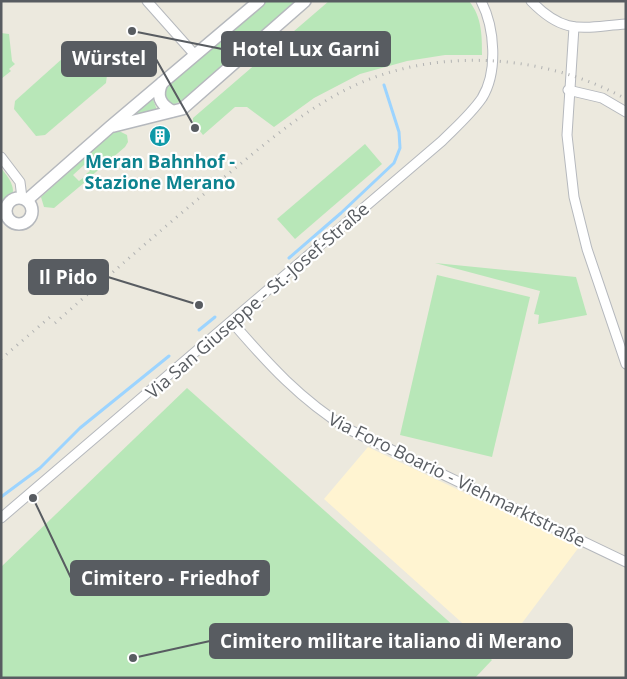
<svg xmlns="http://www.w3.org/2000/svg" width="627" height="679" font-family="'Open Sans',sans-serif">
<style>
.commercial{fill:#fff4d1}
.green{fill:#b8e7b8}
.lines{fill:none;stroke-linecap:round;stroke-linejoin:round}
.stream{stroke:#9cd4ff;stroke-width:3}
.minor-casing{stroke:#b5b8bd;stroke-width:11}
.tertiary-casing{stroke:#b5b8bd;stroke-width:14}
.minor{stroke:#fff;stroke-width:9}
.tertiary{stroke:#fff;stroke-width:11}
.rail{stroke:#b1b2b2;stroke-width:3;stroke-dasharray:1 6;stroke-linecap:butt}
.labels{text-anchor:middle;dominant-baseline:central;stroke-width:4.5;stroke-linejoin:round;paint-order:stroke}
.culture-label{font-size:18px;font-weight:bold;fill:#0d838f;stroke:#fff}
.street-label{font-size:18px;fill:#585c61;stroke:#fff}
.leader{fill:none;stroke:#585c61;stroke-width:2}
.callout-dot{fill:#585c61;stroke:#fff;stroke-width:2}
.callout{fill:#585c61;stroke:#585c61;stroke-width:2}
.callout-label{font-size:19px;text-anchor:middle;font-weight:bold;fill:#fff}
</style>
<rect width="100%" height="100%" fill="#ece9de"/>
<path class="commercial" d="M368,447L579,547L498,655L324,499Z"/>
<g class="green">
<path d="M265,1H296L181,101L173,105L166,103L163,92L165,87Z"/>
<path d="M329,1H469C482,17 482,36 482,55H445L407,61L360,74L314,98L274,127L247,107H235L203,135L193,122V118Z"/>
<path d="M1,33L9,34L12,61L15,64L9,69L11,71L1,79Z"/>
<path d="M83,47L107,75L106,83L45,135L36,136L14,109L15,101L73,49Z"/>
<path d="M151,94L157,110L125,118Z"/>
<path d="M119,131L127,135L128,142L125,147L89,178L86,174L90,171L84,165L73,175L79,181L83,178L85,182L54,208L44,207L41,197L112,133Z"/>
<path d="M365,144L382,164L295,239L277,219Z"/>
<path d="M1,168C11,180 22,196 1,205Z"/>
<path d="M435,263L576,277L587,315L538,324L539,315L534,314L540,291Z"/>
<path d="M437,275L530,297L492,457L400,435Z"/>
<path d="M187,388L492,660L475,678H1V567Z"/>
</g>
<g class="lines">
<g class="stream">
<path d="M289,258L341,213L394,163L400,148L399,132L384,85"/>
<path d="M199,330L215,317"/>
<path d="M1,497L40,468L80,428L169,356"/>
</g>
<g class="minor-casing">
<g id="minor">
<path d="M147,1L195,55"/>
<path d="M531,1C565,36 582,27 626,24"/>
<path d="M574,27L567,135L574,197L587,249L626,364"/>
<path d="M568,90L602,98L626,112"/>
<path d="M1,157L20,182L22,198"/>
<path d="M1,212H6"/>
<path d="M232,322C268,364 301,400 348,429L626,562"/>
<path d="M1,518L442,141C456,127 471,114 482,98C498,72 495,28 481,1"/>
</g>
</g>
<g class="tertiary-casing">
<g id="tertiary">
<path d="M162,83C156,96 160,104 172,111"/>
<path d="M114,126L182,109L305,1"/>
<circle cx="19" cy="211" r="13"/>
<path d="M27,200L110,127L259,1"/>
</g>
</g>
<use href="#minor" class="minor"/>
<use href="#tertiary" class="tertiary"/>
<g class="rail">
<path d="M55,323C114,271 172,220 233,170C272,138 312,104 360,83C444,47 547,55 626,99"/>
<path d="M1,359L50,317"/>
</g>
</g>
<defs>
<g id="building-disc" transform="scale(1.125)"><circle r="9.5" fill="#0f9aa8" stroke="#fff"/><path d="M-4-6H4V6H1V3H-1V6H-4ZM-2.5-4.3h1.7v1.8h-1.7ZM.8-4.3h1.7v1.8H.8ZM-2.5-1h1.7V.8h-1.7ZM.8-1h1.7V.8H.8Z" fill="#fff"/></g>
</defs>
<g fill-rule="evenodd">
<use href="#building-disc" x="160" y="136"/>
</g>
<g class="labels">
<g class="culture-label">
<text x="160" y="161">Meran Bahnhof -<tspan x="160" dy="21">Stazione Merano</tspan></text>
</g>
<g class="street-label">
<text transform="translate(257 300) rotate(-41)">Via San Giuseppe - St.-Josef-Straße</text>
<text transform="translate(457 479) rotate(26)">Via Foro Boario - Viehmarktstraße</text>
</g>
</g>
<path class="leader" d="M132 31L222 49M195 128L156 59M199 305L108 277M33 498L71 578M133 658L210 641"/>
<g class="callout-dot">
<circle cx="132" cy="31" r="5"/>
<circle cx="195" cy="128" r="5"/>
<circle cx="199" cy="305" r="5"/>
<circle cx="33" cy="498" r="5"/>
<circle cx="133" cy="658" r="5"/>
</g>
<g class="callout">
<rect x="222" y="32" width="168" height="34" rx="5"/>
<rect x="62" y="42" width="94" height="34" rx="5"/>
<rect x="29" y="260" width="79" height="34" rx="5"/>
<rect x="71" y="561" width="198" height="34" rx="5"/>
<rect x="210" y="624" width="362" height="34" rx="5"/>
</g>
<g class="callout-label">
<text x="306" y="56">Hotel Lux Garni</text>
<text x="109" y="65">Würstel</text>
<text x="68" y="284">Il Pido</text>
<text x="170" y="585">Cimitero - Friedhof</text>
<text x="391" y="648">Cimitero militare italiano di Merano</text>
</g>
<rect width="627" height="679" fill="none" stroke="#585c61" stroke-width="5"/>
</svg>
